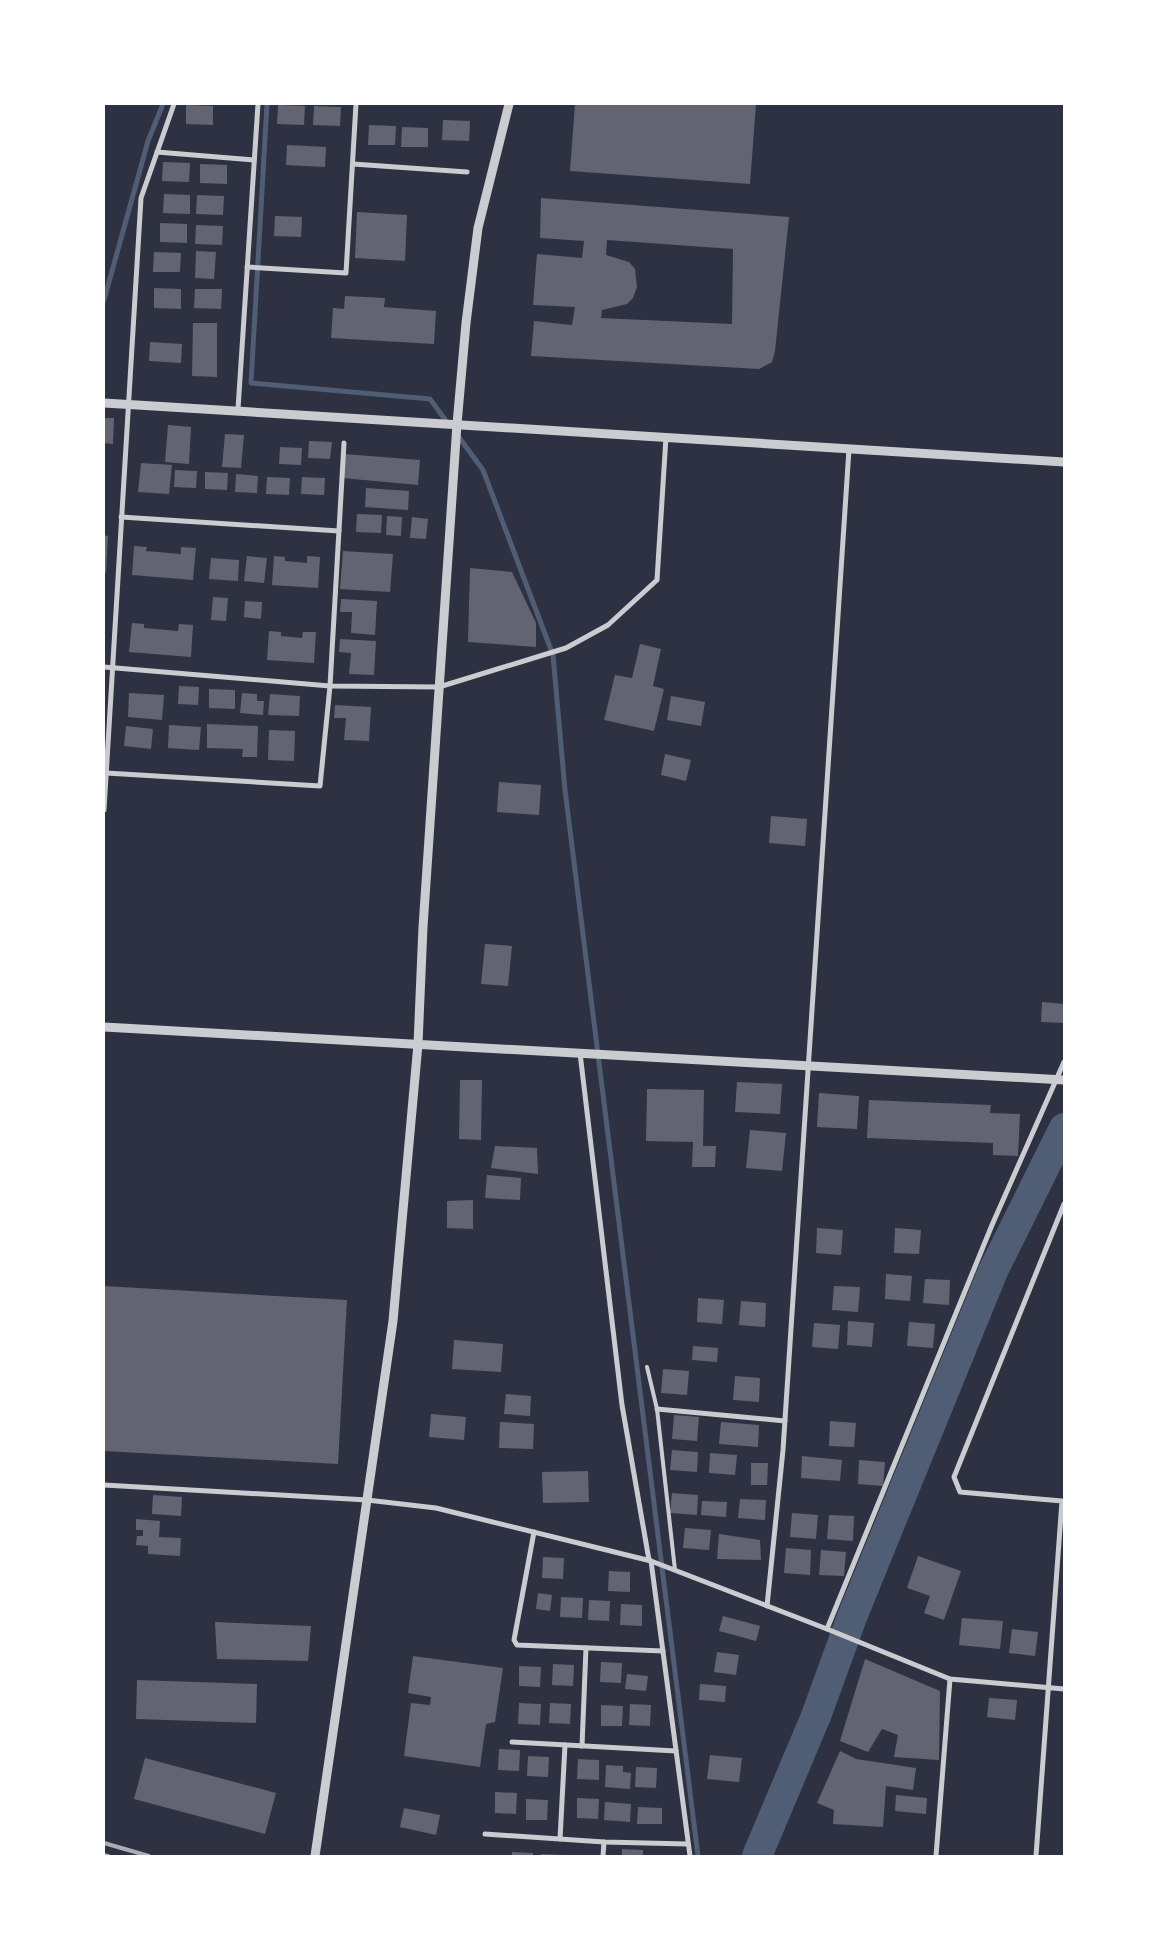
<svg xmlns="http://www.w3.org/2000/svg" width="1168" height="1960" font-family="'Work Sans',sans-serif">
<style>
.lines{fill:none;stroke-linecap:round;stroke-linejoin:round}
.stream{stroke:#4f5d75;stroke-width:5}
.river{stroke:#4f5d75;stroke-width:30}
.building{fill:#626471;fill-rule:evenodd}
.service{stroke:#caccd0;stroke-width:4}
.minor{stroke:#caccd0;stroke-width:5}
.tertiary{stroke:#caccd0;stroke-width:9}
.rail{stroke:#abadb3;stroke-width:4}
</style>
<rect width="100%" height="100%" fill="#2d3142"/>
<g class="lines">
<g class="stream">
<path d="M267,104L251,383L430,399L449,425"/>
<path d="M104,300L148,141L163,104"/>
<path d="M458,436L483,470L553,655L565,790L698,1856"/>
</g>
<path class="river" d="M757,1856L816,1716L852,1617L993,1271L1064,1128"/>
</g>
<g class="building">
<path d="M575,104H756L750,184L570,171Z"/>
<path d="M186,105L213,106V125L186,124Z"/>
<path d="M278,105L305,106L304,125L277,124Z"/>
<path d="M314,106L341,107L340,126L313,125Z"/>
<path d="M443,120L470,121L469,141L442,140Z"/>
<path d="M369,125L396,126L395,145H368Z"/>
<path d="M402,127L428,128V147H401Z"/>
<path d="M287,145L326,147L325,167L286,165Z"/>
<path d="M163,162L190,163L189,182L162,181Z"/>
<path d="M200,164L227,165V184L200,183Z"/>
<path d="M164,194L190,195V214L163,213Z"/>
<path d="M197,195L224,196L223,215L196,214Z"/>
<path d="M541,198L789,217L775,351L772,362L759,369L531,356L534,321L572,325L575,307L533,305L537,254L582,258L584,241L540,238ZM607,240L733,249L732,324L601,318L602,310L627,304L633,298L637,287L635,269L629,262L606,255Z"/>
<path d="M357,212L407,215L405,261L355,258Z"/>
<path d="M275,216L302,217L301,237L274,236Z"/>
<path d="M160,223L187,224V243L160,242Z"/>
<path d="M196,225L223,226L222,245L195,244Z"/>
<path d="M196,251L216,252L214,279L195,278Z"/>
<path d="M154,252L181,253L180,272H153Z"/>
<path d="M154,288L181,289V309L154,308Z"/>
<path d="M195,289H222L221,309L194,308Z"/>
<path d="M345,296L385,298L384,307L436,311L434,344L331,338L333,308L344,309Z"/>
<path d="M193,323H217V377L192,376Z"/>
<path d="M150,342L182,344L181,363L149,361Z"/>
<path d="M104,418H114L113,444L104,443Z"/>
<path d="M168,425L191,427L189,464L165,462Z"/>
<path d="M225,434L244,435L241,468L222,467Z"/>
<path d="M309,441L332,442L330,459L308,458Z"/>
<path d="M280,447L302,448L301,465L279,464Z"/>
<path d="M344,454L420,460L418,485L342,478Z"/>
<path d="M141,463L172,465L169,494L138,492Z"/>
<path d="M175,470L197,471L196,488L174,487Z"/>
<path d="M205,472L228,473L227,490L205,489Z"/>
<path d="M236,474L258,476L257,493L235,492Z"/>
<path d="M267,477L290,478L289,495L266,494Z"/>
<path d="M302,477L325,478L324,495L301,494Z"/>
<path d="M366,488L409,491L408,510L365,507Z"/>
<path d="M357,514L382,515L381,533L356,532Z"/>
<path d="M387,516L402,517L401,536L386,535Z"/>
<path d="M412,517L428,519L426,539L410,538Z"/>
<path d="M104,535L108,536L106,573L104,572Z"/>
<path d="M134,546L147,547L146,551L181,554V547L196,548L193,580L132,575Z"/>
<path d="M343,551L393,554L390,592L340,589Z"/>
<path d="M247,556L267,558L264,583L244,581Z"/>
<path d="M274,556L285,557V561L307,563V556L320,557L318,588L272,585Z"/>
<path d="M211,558L239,560L238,581L209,579Z"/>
<path d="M470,568L512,572L536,623V647L468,642Z"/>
<path d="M213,597L228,598L226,621L211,620Z"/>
<path d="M341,599L377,601L375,635L351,633L352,612H340Z"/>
<path d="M245,601L262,602L261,619L244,617Z"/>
<path d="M132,623L144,624V628L178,631L179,624L193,625L191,657L129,652Z"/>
<path d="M269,631L281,632V636L302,638L303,632H316L314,663L267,660Z"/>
<path d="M340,639L376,641L374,675L349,674L351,653L339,652Z"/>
<path d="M640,644L661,649L653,686L664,689L654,731L604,720L615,675L632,678Z"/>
<path d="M179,686L199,687L198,705L178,704Z"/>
<path d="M209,689L235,690V709L209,708Z"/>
<path d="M129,693L164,695L162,720L128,717Z"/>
<path d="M242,693L257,694V701H264L263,715L240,713Z"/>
<path d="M270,694L300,696L299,716L268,715Z"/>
<path d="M671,696L705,702L701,726L667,720Z"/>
<path d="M335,705L371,707L369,741L344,740L346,718H334Z"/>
<path d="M207,724L258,726L257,757H242L243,749L207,748Z"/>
<path d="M169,725L201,727L199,750L168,748Z"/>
<path d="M126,726L153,729L151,749L124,746Z"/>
<path d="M269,730L295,731L294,761L268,760Z"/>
<path d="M665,754L691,760L686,781L661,775Z"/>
<path d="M499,782L541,785L539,815L497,812Z"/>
<path d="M771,816L807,819L805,846L769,843Z"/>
<path d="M485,944L512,946L508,986L481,984Z"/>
<path d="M1042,1002L1064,1004V1023L1041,1022Z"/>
<path d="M460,1080H482L481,1140L459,1139Z"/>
<path d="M737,1082L782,1084L780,1114L735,1112Z"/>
<path d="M647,1089L704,1090L703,1146H716L715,1167H692L693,1142L646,1141Z"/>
<path d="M819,1093L859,1096L857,1129L817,1127Z"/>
<path d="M869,1100L991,1105L990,1113L1020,1114L1018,1156L993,1155V1143L867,1138Z"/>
<path d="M750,1130L786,1133L782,1171L746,1168Z"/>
<path d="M495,1146L537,1148L538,1174L491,1168Z"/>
<path d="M487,1175L521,1178L520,1200L485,1198Z"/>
<path d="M473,1200V1229L447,1228V1201Z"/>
<path d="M817,1228L843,1230L841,1255L816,1253Z"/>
<path d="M895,1228L921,1230L919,1254L894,1253Z"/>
<path d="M886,1274L912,1276L910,1301L885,1299Z"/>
<path d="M925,1279L950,1280L949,1305L923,1303Z"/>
<path d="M104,1286L347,1300L338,1464L104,1451Z"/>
<path d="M834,1286L860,1287L858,1312L832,1310Z"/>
<path d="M698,1298L724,1300L722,1324L697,1322Z"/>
<path d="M741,1301L766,1303L765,1327L739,1325Z"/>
<path d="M848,1321L874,1323L872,1347L847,1345Z"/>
<path d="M909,1322L935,1324L933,1348L907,1346Z"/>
<path d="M814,1323L840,1325L838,1349L812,1347Z"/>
<path d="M454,1340L503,1344L501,1372L452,1369Z"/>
<path d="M693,1346L718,1348L717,1362L692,1360Z"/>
<path d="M663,1369L689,1371L687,1395L661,1393Z"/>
<path d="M735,1376L760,1378L759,1402L733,1400Z"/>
<path d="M506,1394L531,1396L530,1416L504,1414Z"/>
<path d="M431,1414L466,1417L464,1440L429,1437Z"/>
<path d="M674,1415L699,1417L697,1441L672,1439Z"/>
<path d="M830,1421L856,1423L854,1447L829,1446Z"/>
<path d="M500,1422L534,1424L533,1449L499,1448Z"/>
<path d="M721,1422L759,1425L758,1447L719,1444Z"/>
<path d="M672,1450L698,1452L697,1472L670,1470Z"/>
<path d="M710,1453L737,1455L735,1475L709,1473Z"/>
<path d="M802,1456L842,1460L840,1481L801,1478Z"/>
<path d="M859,1460L885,1462L883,1486L858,1484Z"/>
<path d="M751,1463H768L767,1485H751Z"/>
<path d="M588,1471L589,1502L543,1503L542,1472Z"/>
<path d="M672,1493L698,1495L697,1515L670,1513Z"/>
<path d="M153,1495L182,1497L181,1516L152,1514Z"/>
<path d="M740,1499L766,1500L765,1520L738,1518Z"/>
<path d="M702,1501L727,1502L726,1517L701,1515Z"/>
<path d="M792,1513L818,1515L816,1539L790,1537Z"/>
<path d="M829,1515L854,1516L853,1541L827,1539Z"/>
<path d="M136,1519L160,1521L159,1537L181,1538L180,1556L148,1554V1546L136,1545L137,1536H143V1530H136Z"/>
<path d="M685,1528L711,1530L709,1550L683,1548Z"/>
<path d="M719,1534L760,1540L761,1560L717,1559Z"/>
<path d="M786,1548L811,1550L810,1575L784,1573Z"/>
<path d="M821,1550L846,1552L844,1576L819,1575Z"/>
<path d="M918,1556L961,1571L944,1620L924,1613L930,1596L907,1588Z"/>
<path d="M543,1557L564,1558L563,1579L542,1578Z"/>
<path d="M609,1571L630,1572V1592L608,1591Z"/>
<path d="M538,1593L552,1595L550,1611L536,1609Z"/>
<path d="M561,1597L583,1598L582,1618L560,1617Z"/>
<path d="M589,1600L610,1601L609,1621L588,1620Z"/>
<path d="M621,1604L642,1605V1626L620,1625Z"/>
<path d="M723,1616L760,1626L756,1641L719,1631Z"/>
<path d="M962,1618L1003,1621L1000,1649L959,1645Z"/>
<path d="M215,1622L311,1626L308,1661L217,1659Z"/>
<path d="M1012,1629L1038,1632L1035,1656L1009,1653Z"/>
<path d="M717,1652L739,1655L736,1675L714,1672Z"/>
<path d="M413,1656L503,1668L495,1722L486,1724L480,1767L404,1756L411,1703L430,1705L431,1697L408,1693Z"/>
<path d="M865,1659L940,1691L939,1760L894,1757L898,1735L882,1729L868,1752L840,1741Z"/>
<path d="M601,1662L622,1663L621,1683L600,1682Z"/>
<path d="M553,1664L574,1665L573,1686L552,1685Z"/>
<path d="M519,1666L541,1667L540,1687L519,1686Z"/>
<path d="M627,1674L648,1676L646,1691L625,1689Z"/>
<path d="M137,1680L257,1684L256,1723L136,1719Z"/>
<path d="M700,1684L726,1686L725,1702L699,1700Z"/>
<path d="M989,1698L1017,1700L1015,1720L987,1717Z"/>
<path d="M519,1703L541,1704L540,1725L518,1724Z"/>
<path d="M550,1703L571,1704L570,1724L549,1723Z"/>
<path d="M630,1704L651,1705L650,1726L629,1725Z"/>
<path d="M601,1705L623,1706L622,1726H601Z"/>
<path d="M499,1749L520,1750L519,1771L498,1770Z"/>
<path d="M840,1751L856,1759L916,1768L913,1790L886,1786L883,1827L833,1824L834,1810L817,1803Z"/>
<path d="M710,1755L742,1758L739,1782L707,1779Z"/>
<path d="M528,1756L549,1757L548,1777L527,1776Z"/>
<path d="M145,1758L276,1793L265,1834L134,1799Z"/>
<path d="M578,1759L599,1760V1780L577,1779Z"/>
<path d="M606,1765L623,1766V1772L631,1773L630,1789L605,1787Z"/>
<path d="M636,1767L657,1768L656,1788L635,1787Z"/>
<path d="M495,1792L517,1793L516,1814L495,1813Z"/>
<path d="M896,1795L927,1798L926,1814L895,1811Z"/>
<path d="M577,1798L599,1799L598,1819L577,1818Z"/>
<path d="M526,1799L548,1800L547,1820H526Z"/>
<path d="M605,1802L631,1804L630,1822L604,1820Z"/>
<path d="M638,1807L662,1808V1824H637Z"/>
<path d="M404,1808L440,1815L436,1835L400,1827Z"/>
<path d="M622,1849L643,1850V1856H622Z"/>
<path d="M512,1852L533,1853V1856H512Z"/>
<path d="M541,1854L565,1855V1856H541Z"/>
</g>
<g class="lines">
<path class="service" d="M647,1367L657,1409L675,1570"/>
<g class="minor">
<path d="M157,152L254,160"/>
<path d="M353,164L467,172"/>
<path d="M247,267L346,273L356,104"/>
<path d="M238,409L258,104"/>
<path d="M121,517L339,531"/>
<path d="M104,667L330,686L439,687L566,648L608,625L657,580L666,437"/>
<path d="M106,773L320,786L330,686L344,443"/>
<path d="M104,810L141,198L174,104"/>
<path d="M580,1053L622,1405L649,1560"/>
<path d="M657,1409L785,1421"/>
<path d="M104,1485L367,1500L436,1508L651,1561L827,1629L950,1679L1064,1689"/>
<path d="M534,1532L514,1640L517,1645L663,1651"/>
<path d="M651,1561L690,1856"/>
<path d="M767,1606L783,1450L849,449"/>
<path d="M827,1629L992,1225L1064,1062"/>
<path d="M512,1742L676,1751"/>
<path d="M582,1746L586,1648"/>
<path d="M485,1834L604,1842L688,1844"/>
<path d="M560,1839L565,1745"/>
<path d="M603,1856L604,1842"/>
<path d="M936,1856L950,1679"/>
<path d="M1036,1856L1062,1501L960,1492L954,1477L1064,1204"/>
</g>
<g class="tertiary">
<path d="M104,403L1064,462"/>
<path d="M104,1027L1064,1080"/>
<path d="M315,1856L393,1321L418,1044L423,927L457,424L466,323L478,228L509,104"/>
</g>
<g class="rail">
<path d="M104,1843L149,1856"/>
<path d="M104,1855L108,1856"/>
</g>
</g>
<rect width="1168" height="1960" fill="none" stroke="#ffffff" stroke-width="210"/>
</svg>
